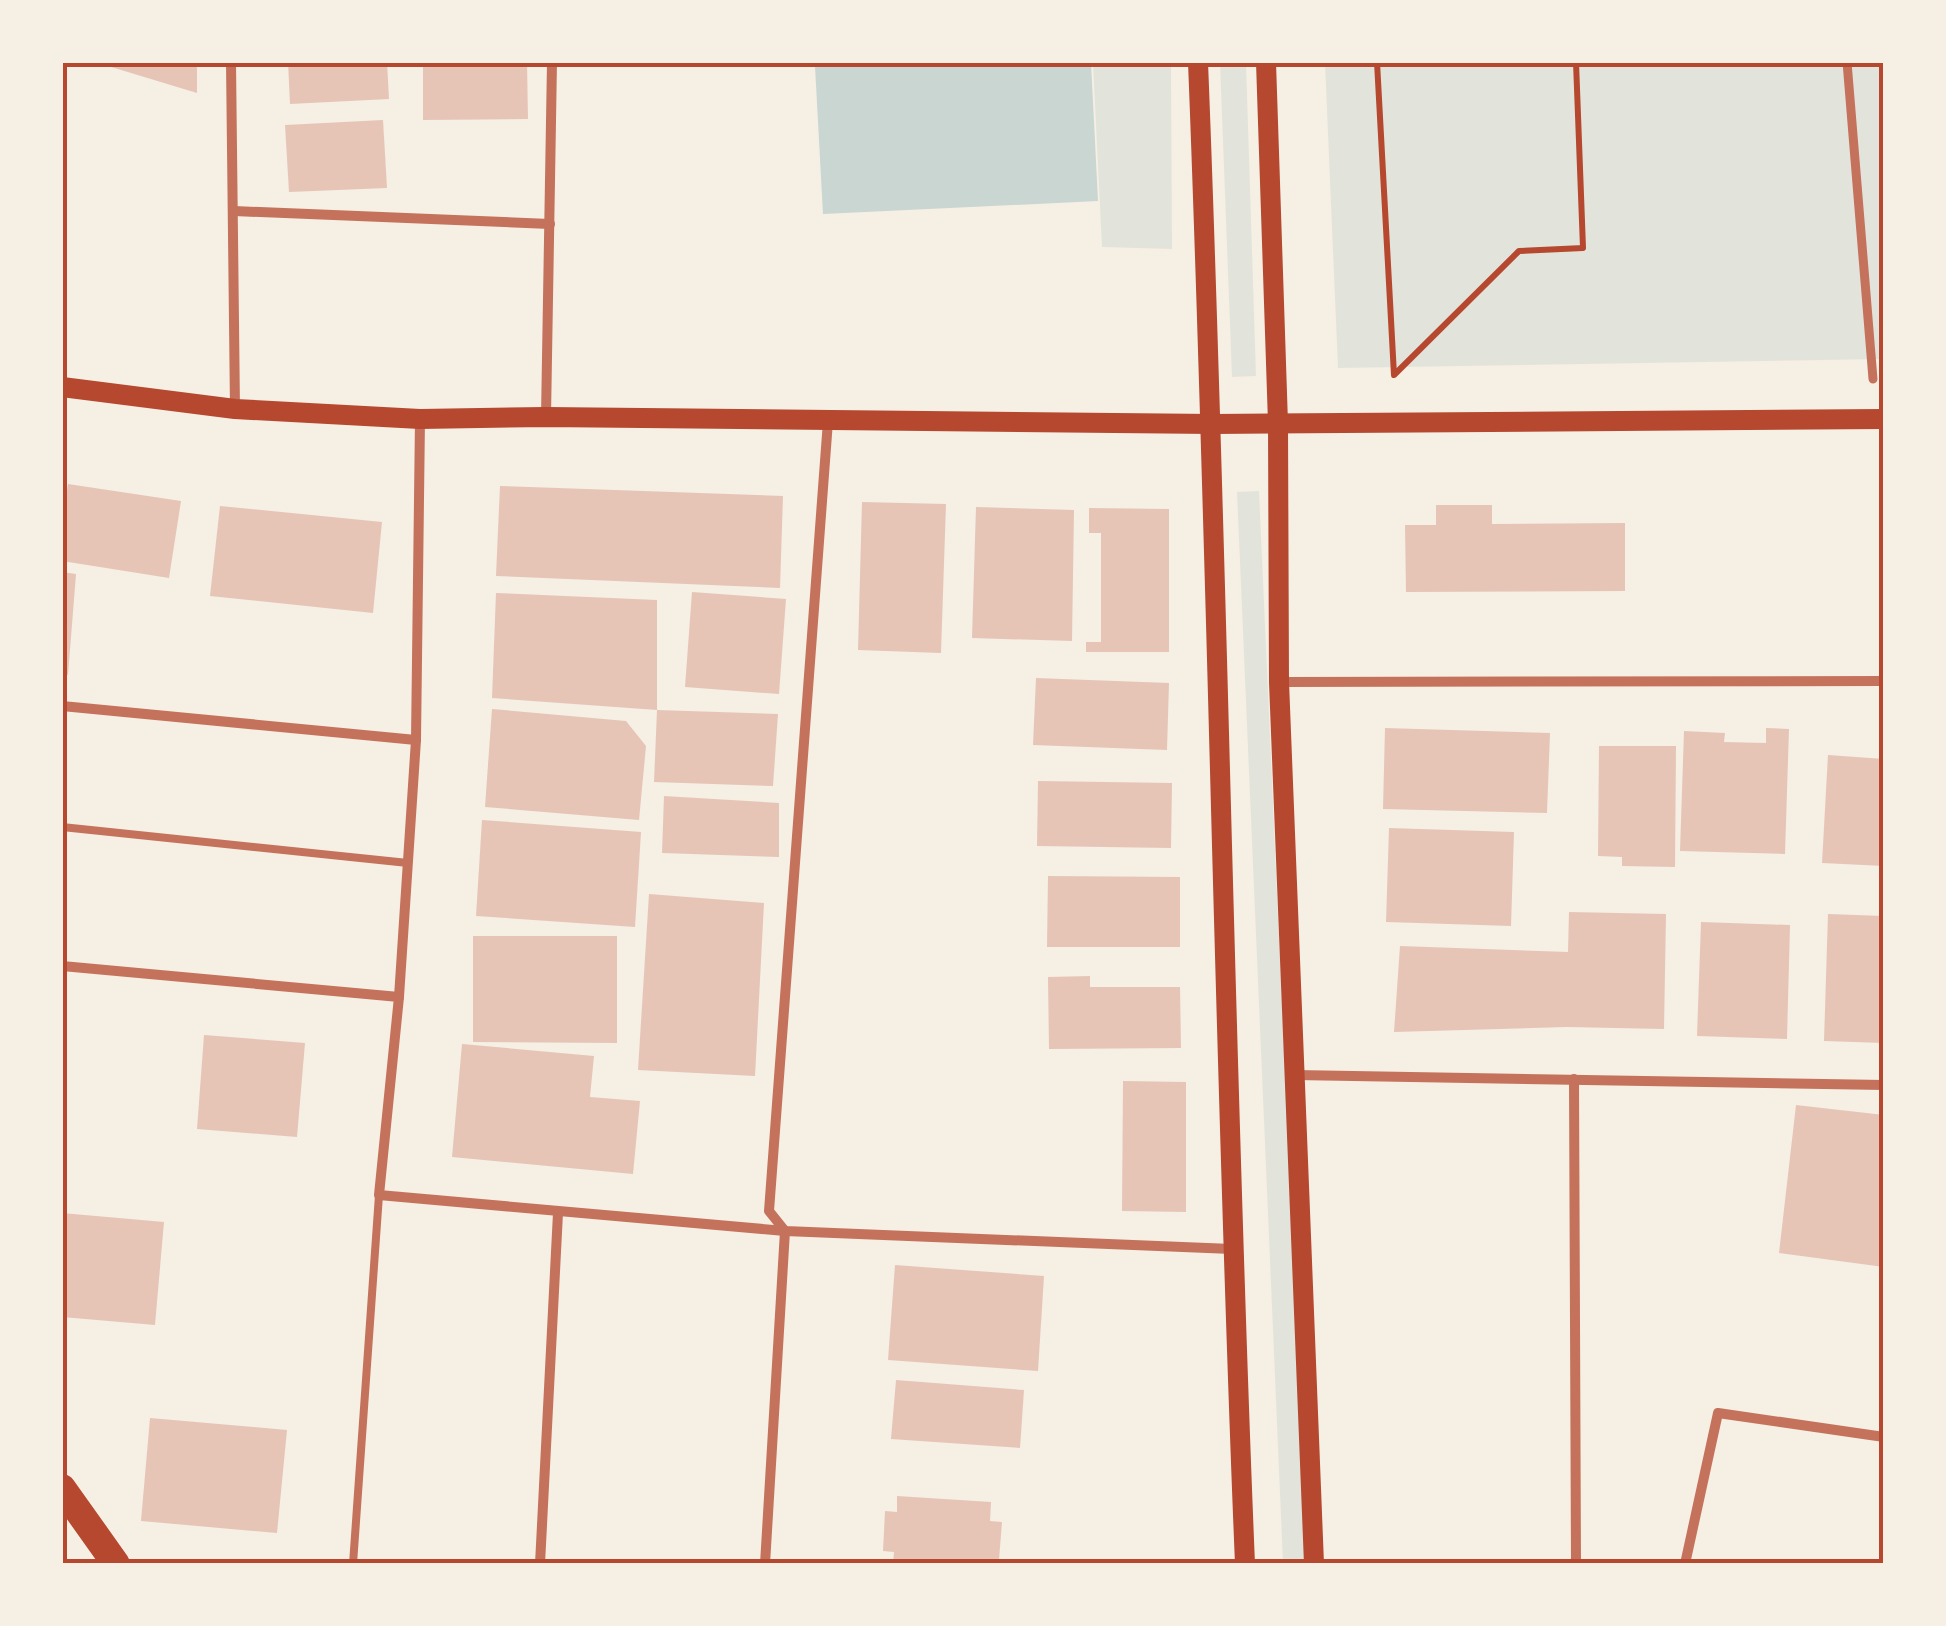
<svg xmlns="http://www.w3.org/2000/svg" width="1946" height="1626" font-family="'Exo 2',sans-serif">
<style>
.green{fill:#e2e4dc}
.water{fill:#c9d6d2}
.building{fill:#e6c5b7}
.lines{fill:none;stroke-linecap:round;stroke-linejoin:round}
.path{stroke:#b5482f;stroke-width:6}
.service{stroke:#c5725c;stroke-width:8}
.pedestrian{stroke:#c5725c;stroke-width:9}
.minor{stroke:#c5725c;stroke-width:10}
.secondary{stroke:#b5482f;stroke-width:20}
.trunk{stroke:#b5482f;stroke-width:28}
.neatline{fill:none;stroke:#b5482f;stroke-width:4}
</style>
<rect width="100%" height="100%" fill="#f6efe4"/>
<g class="green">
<path d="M1093,63H1171L1172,249L1102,247Z"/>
<path d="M1220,63H1246L1256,376L1232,377Z"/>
<path d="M1325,63H1883V359L1338,368Z"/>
<path d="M1259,491L1307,1563H1283L1237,492Z"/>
</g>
<path class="water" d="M888,62L1091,63L1098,201L823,214L815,66Z"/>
<g class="building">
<path d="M98,62H197V93L98,63Z"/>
<path d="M288,62H387L389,99L290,104Z"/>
<path d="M423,62H527L528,119L423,120Z"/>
<path d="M383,120L387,188L289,192L285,125Z"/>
<path d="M68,484L181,501L169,578L62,561V520Z"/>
<path d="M500,486L783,496L780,588L496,576Z"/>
<path d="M862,502L946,504L941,653L858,650Z"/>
<path d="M1436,505H1492V524L1625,523V591L1406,592L1405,525H1436Z"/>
<path d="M220,506L382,522L373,613L210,596Z"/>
<path d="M976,507L1074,510L1072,641L972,638Z"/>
<path d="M1089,508L1169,509V652H1086V642H1101V533H1089Z"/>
<path d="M62,572L76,574L68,675H62Z"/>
<path d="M692,592L786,599L779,694L685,687Z"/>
<path d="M496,593L657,600V710L492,698Z"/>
<path d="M1036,678L1169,683L1167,750L1033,745Z"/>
<path d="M492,709L626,721L646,746L639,820L485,807Z"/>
<path d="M657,710L778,714L773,786L654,782Z"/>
<path d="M1385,728L1550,733L1547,813L1383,809Z"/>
<path d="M1766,728L1789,729L1785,854L1680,851L1684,731L1725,733L1724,742L1766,743Z"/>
<path d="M1599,746H1676L1675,867L1622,866V857L1598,856Z"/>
<path d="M1828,755L1884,759V866L1822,863Z"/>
<path d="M1038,781L1172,783L1171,848L1037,846Z"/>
<path d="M664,796L779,803V857L662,853Z"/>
<path d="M482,820L641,832L635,927L476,916Z"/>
<path d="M1389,828L1514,832L1511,926L1386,922Z"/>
<path d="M1048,876L1180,877V947H1047Z"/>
<path d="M649,894L764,903L755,1076L638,1070Z"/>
<path d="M1569,912L1666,914L1664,1029L1567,1027L1394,1032L1400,946L1568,952Z"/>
<path d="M1828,914L1884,916V1043L1824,1041Z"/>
<path d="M1701,922L1790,925L1787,1039L1697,1036Z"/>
<path d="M473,936H617V1043L473,1042Z"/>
<path d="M1090,976V987H1180L1181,1048L1049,1049L1048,977Z"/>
<path d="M204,1035L305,1043L297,1137L197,1129Z"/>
<path d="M462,1044L594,1056L590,1097L640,1101L633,1174L452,1157Z"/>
<path d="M1123,1081L1186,1082V1212L1122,1211Z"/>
<path d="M1796,1105L1884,1115V1267L1779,1253Z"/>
<path d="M62,1213L164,1222L155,1325L62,1317Z"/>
<path d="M895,1265L1044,1276L1038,1371L888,1360Z"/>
<path d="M896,1380L1024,1390L1020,1448L891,1439Z"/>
<path d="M150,1418L287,1430L277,1533L141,1521Z"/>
<path d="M897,1496L991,1502L990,1521L1002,1522L999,1560H990V1564H893L894,1552L883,1551L885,1511L897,1512Z"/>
</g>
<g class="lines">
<path class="path" d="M1377,62L1394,375L1519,251L1583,248L1576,62"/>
<g class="service">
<path d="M62,827L408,863"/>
<path d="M353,1564L379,1195"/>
</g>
<path class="pedestrian" d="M1847,62L1873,379"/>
<g class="minor">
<path d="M231,62L235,409"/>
<path d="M234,211L550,224"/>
<path d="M546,417L552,62"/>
<path d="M420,419L416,740L399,997L379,1195L785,1231L1232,1249"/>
<path d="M1280,682L1884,681"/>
<path d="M62,706L416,740"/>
<path d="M62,966L399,997"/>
<path d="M1295,1075L1884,1085"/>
<path d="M1574,1079L1576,1564"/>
<path d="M540,1564L558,1213"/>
<path d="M765,1564L785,1231L769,1211L828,421"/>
<path d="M1685,1564L1718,1413L1884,1437"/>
</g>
<g class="secondary">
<path d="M1198,62C1218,563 1224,1063 1245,1564"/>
<path d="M1266,62L1278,423L1279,682L1314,1564"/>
<path d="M62,387L235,409L420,419L546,417L1213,424L1884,419"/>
</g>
<path class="trunk" d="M62,1488L116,1564"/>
</g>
<rect width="1946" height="1626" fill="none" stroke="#f6efe4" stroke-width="130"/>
<rect x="65" y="65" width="1816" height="1496" class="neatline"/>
</svg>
